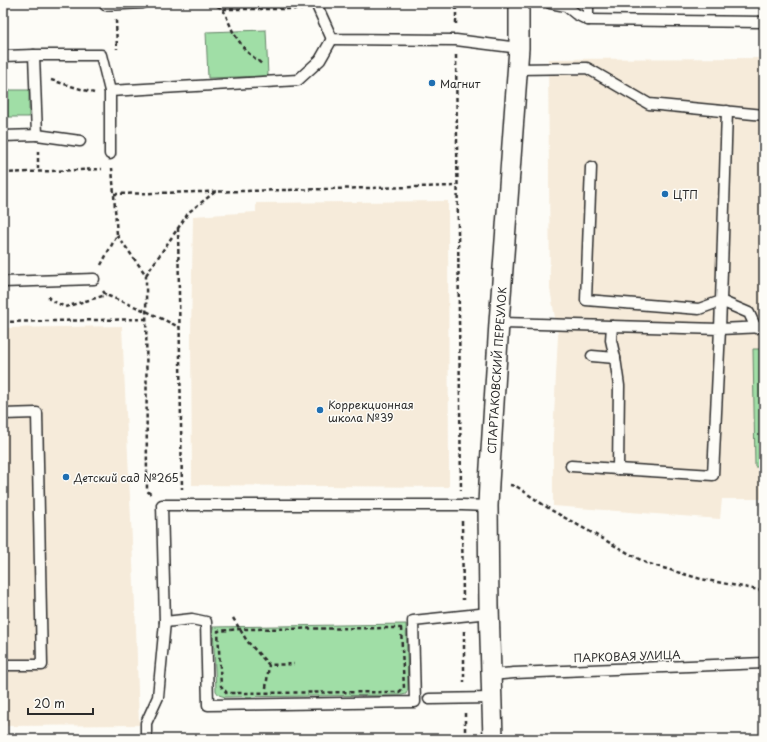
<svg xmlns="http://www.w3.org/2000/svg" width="767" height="742" font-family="'Playpen Sans',sans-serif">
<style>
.built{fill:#f6ebda}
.green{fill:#a0dea6;stroke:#668468}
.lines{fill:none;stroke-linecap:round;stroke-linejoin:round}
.service-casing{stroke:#2b2b2b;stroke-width:13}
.minor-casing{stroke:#2b2b2b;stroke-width:22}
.path{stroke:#2b2b2b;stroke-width:2.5;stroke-dasharray:4 3;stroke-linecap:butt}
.service{stroke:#fdfcf7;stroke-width:10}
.minor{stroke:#fdfcf7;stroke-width:19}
.poi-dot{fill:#1f6fb2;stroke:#fdfcf7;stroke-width:1.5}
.labels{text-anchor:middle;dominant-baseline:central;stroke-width:3;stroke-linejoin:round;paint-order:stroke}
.poi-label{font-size:11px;fill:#2b2b2b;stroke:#fdfcf7;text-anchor:start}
.street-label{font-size:11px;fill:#2b2b2b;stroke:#fdfcf7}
</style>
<rect width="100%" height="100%" fill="#fdfcf7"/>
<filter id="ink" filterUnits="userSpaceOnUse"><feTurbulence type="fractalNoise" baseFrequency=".025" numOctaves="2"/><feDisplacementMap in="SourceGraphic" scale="8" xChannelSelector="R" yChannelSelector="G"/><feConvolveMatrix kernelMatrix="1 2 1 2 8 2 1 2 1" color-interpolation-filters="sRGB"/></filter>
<g filter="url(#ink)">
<g class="built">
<path d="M764,58V499H722L720,519L553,506V436L558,335L550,289L548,59Z"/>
<path d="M448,201L449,487L192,485L191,336L193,216L256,212V203Z"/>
<path d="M122,326L136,627L139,725L3,726V328Z"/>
</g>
<g class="green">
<path d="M266,30L268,76L208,78L206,32Z"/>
<rect x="3" y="90" width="26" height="27"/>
<path d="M753,349H764V467H755Z"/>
<path d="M406,624L408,689L406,694L402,695L225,697L219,695L216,691L213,627Z"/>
</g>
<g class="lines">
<g class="service-casing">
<g id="service">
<path d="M105,3V5L143,3"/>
<path d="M318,3V8L332,39L456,40L519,48"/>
<path d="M550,3L566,6L576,14L588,20V3"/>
<path d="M588,20L764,22"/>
<path d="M3,56L34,55H101L110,91"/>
<path d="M517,69L587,68L649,104L764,115"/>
<path d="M37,135L80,141"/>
<path d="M3,136L37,135L34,55"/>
<path d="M110,154V91L298,80L320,60L332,39"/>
<path d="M591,167L586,300L699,309L721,301L727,111"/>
<path d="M3,282L94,279"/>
<path d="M499,323L720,329L713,475L571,466"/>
<path d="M612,326L611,340L615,358"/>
<path d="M756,328L749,313L721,301L720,329L764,327"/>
<path d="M592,356L615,358L619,386L618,469"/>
<path d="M3,414L37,413L42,665H3"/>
<path d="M165,622L192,619L206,622L208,705L415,702L413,621L489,613"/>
<path d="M491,675L514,673L764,663"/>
<path d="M429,699L492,698"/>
<path d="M146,739V723L158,697L165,622L162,505H462L488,506"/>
</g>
</g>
<g class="minor-casing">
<g id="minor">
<path id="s1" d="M493,739L489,606L488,506L489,483L499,323L519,48V3"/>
</g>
</g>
<g class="path">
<path d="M211,3L223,9L234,34L246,51L263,65"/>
<path d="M223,9H302"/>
<path d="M116,20L117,49"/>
<path d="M456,24V3"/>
<path d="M456,55L461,490"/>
<path d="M51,80L94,93"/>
<path d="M38,151V171"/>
<path d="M3,173L102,169"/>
<path d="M114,194L457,186"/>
<path d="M178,228L182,489"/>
<path d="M117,235L146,275L147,491L152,495"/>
<path d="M101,265L117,235L112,168"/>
<path d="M146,275L189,212L215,192"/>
<path d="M103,291L106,295L146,311L179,327"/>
<path d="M49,296V299L65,307L106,295"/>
<path d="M3,322L146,319"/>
<path d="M510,485L516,486L551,510L646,563L701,579L764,591"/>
<path d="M462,521L463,600"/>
<path d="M233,618L247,641L269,665L294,664"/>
<path d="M401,628L404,688L399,692L227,693L221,686L218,631L240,629Z"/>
<path d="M464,631V682"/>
<path d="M266,688L269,665"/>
<path d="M465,713V739"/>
</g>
<use href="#service" class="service"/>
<use href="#minor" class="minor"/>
</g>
</g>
<g class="poi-dot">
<circle cx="432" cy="83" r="4"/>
<circle cx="665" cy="194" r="4"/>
<circle cx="320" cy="410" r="4"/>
<circle cx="66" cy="477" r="4"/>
</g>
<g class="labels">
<g class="poi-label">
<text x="440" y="83">Магнит</text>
<text x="673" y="194">ЦТП</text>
<text x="328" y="404">Коррекционная<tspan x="328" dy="13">школа №39</tspan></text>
<text x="74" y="477">Детский сад №265</text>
</g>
<g class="street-label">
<text stroke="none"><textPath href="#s1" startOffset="369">СПАРТАКОВСКИЙ ПЕРЕУЛОК</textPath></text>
<text transform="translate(627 656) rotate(-2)">ПАРКОВАЯ УЛИЦА</text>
</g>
</g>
<rect width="767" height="742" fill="none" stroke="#fdfcf7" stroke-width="16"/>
<rect x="8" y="8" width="751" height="726" fill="none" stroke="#2b2b2b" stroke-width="1.5" filter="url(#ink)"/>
<path d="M28 708v6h65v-6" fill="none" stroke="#2b2b2b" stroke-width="2"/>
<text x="34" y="708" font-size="12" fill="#2b2b2b" stroke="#fdfcf7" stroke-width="3" paint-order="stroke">20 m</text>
</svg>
